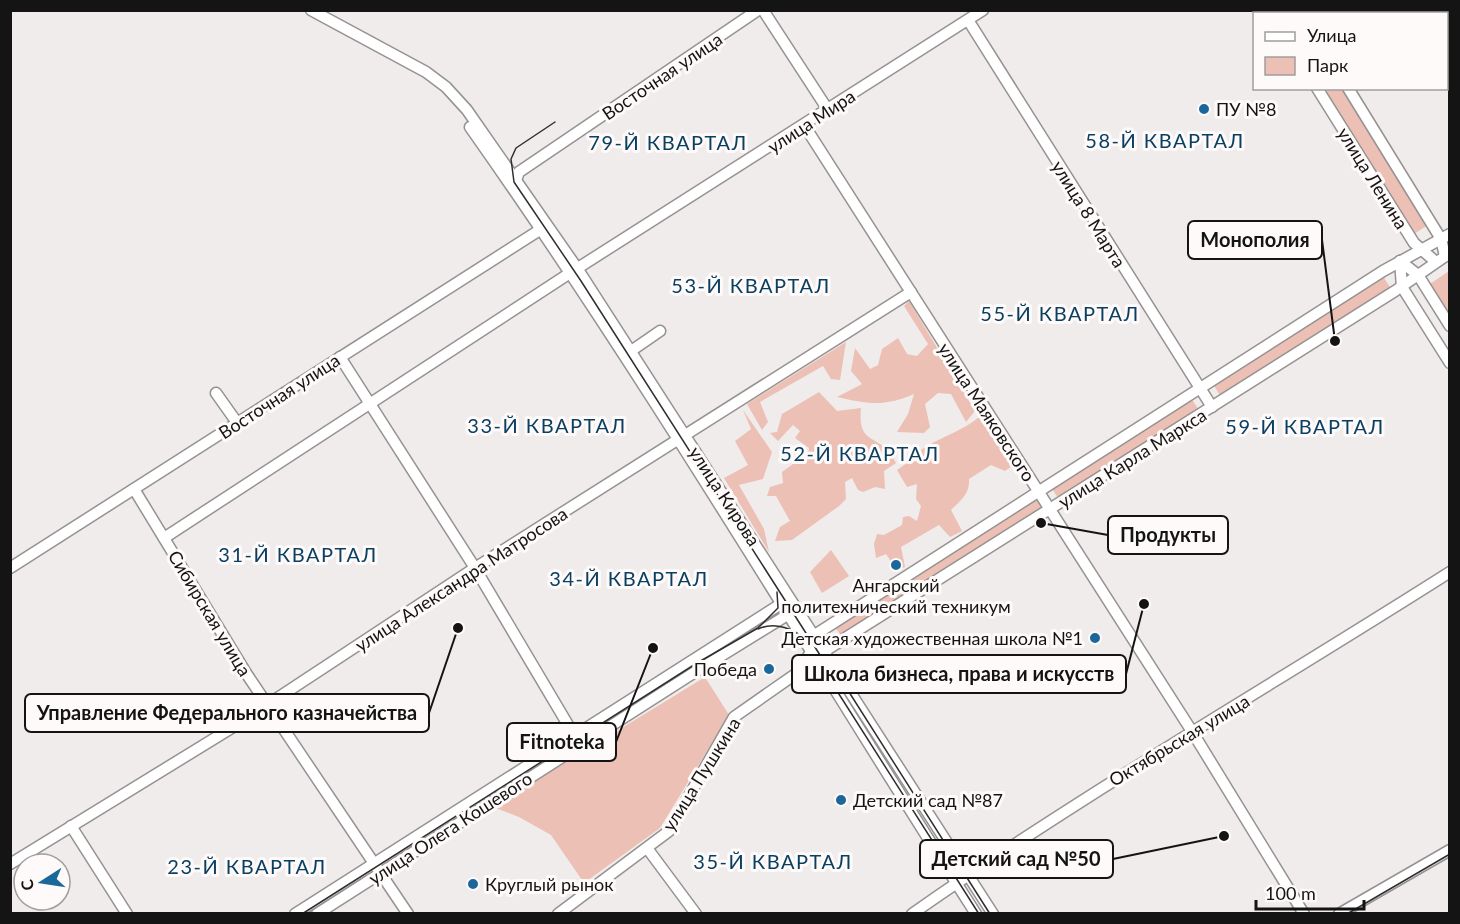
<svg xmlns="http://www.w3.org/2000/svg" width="1460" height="924" font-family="Lato,sans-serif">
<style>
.green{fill:#ecc0b5}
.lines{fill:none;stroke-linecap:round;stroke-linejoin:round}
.minor-casing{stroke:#959291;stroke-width:13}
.minor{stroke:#fff;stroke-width:10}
.tram{stroke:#302e2e;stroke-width:1.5}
.poi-dot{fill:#1c679a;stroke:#fdfaf9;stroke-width:2}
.labels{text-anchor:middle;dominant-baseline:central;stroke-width:6;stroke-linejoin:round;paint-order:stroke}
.street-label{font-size:18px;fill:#151414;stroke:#fdfaf9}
.poi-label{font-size:18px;fill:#151414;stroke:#fdfaf9;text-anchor:start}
.neighbourhood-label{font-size:20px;letter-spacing:1.5px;fill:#0a3f62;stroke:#fdfaf9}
.leader{fill:none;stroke:#151414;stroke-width:2}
.callout-dot{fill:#151414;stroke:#fdfaf9;stroke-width:2}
.callout{fill:#fdfaf9;stroke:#151414;stroke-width:2}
.callout-label{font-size:20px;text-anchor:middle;font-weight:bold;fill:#151414}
</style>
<rect width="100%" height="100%" fill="#f0eceb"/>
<g class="green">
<path d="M1323,89H1343L1428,225L1414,234Z"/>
<path d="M1449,271V316L1430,284Z"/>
<path d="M1383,276L1391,289L1221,397L1213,384Z"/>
<path d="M909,301L975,411L966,422L951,394L938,393L925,404L930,427L924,433L897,432L908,414L914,394C884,407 868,404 837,397L862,384L851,371L855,348L870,369L878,365L882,349L898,338L907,354L917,356L928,344L904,306Z"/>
<path d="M846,342L840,380L831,379L823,366L760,402L768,422L762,430L747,404Z"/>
<path d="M819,392L837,411L861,408C857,449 881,431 896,463L884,471L885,489L875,487L863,492L858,490L852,478L845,482L846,499L839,506L792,540L775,541L780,527L790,521L776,496H767L770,487L783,483L782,472L793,464L807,462L809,448L795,438L800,431L793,425L778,441L770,433L777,432L782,414Z"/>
<path d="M1191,398L1199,410L1058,498L1051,487Z"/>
<path d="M743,410L772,452L763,479L739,485L764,529L769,552L724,478L748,465L735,441L751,429Z"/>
<path d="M982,414L1012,466L1005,471L991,465L969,479C970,494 961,500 951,510L962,531L950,537L939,525L901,547L905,567L897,570L886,554L876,558L874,544L877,534L884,535L902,525L903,517L909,516L917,521L921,506L916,499L917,484L907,487L897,470L907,463L918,461L917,453C937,437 964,432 982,414Z"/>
<path d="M1036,498L1043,511L843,638L834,626Z"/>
<path d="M831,550L849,576L822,593L810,572Z"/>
<path d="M705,677L729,715L660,828L584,883L551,835L519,817L493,807Z"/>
</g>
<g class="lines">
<g class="minor-casing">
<g id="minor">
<path d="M311,10L426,72L446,87L467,110L577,268L993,914"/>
<path d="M763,10L828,110"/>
<path d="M1268,10L1270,14"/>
<path d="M1299,10L1301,14"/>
<path d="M968,20L1212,407"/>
<path d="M1317,88L1414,243L1436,262"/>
<path d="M1348,88L1441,239L1445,256"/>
<path d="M804,125L1193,733L1304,914"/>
<path d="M470,127C650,382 808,651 976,914"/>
<path d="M515,183L519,172L758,10"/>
<path d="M1400,261L1402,287L1450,363"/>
<path d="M1400,261L1418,275L1450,326"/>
<path d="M631,351L660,331"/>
<path d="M340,357L475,568L577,740"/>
<path d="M216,393L238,424"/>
<path d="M134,489L246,673L408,914"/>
<path d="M164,538L570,273L983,10"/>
<path d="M10,568L546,226"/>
<path d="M810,638L1383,271L1450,234"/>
<path d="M820,654L1395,291L1450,253"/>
<path d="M71,826L127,914"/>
<path d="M647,848L696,914"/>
<path d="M10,864L238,724L475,568L911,292"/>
<path d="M295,914L787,600"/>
<path d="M317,914L695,672L794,611"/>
<path d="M558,914L669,831L734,717L797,673L811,652"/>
<path d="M912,914C1086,792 1271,686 1450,572"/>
<path d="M1339,914L1450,850"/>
</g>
</g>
<use href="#minor" class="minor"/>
<g class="tram">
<path d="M555,122L516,148L511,159L514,182L581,281L820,655L830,664L842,681L990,914"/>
<path d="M758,629C775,621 795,629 807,641"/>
<path d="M820,659L823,669L979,914"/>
<path d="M302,914L697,663L758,628L778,608L777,592"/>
<path d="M1347,914L1450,854"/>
</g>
</g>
<g class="poi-dot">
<circle cx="1204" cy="109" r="6"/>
<circle cx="896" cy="565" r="6"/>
<circle cx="1095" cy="638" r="6"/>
<circle cx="769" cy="669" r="6"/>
<circle cx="841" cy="800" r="6"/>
<circle cx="473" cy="884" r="6"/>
</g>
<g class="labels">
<g class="street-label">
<text transform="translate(662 76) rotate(-34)">Восточная улица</text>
<text transform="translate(811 121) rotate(-33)">улица Мира</text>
<text transform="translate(1373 178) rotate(58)">улица Ленина</text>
<text transform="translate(1089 214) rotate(58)">улица 8 Марта</text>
<text transform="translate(279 396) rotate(-33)">Восточная улица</text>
<text transform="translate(987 412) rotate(57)">улица Маяковского</text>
<text transform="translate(1132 458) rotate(-32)">улица Карла Маркса</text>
<text transform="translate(725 496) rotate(57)">улица Кирова</text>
<text transform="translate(461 579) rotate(-33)">улица Александра Матросова</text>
<text transform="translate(210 613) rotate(59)">Сибирская улица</text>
<text transform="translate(1179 740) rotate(-31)">Октябрьская улица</text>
<text transform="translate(701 774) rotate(-58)">улица Пушкина</text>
<text transform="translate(450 828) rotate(-33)">улица Олега Кошевого</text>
</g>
<g class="poi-label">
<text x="1216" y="109">ПУ №8</text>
<text x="896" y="585" text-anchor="middle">Ангарский<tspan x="896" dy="21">политехнический техникум</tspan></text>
<text x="1083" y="638" text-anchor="end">Детская художественная школа №1</text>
<text x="757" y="669" text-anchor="end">Победа</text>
<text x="853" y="800">Детский сад №87</text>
<text x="485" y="884">Круглый рынок</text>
</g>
<g class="neighbourhood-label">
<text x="1165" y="140">58-Й КВАРТАЛ</text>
<text x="668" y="142">79-Й КВАРТАЛ</text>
<text x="751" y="285">53-Й КВАРТАЛ</text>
<text x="1060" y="313">55-Й КВАРТАЛ</text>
<text x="547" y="425">33-Й КВАРТАЛ</text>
<text x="1305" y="426">59-Й КВАРТАЛ</text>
<text x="860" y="453">52-Й КВАРТАЛ</text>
<text x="298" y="554">31-Й КВАРТАЛ</text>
<text x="629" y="578">34-Й КВАРТАЛ</text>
<text x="773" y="861">35-Й КВАРТАЛ</text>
<text x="247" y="866">23-Й КВАРТАЛ</text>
</g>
</g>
<path class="leader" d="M1335 341L1322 240M1041 523L1108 535M1144 604L1126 674M458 628L429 713M653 648L616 742M1224 836L1113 859"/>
<g class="callout-dot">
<circle cx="1335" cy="341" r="6"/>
<circle cx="1041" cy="523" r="6"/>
<circle cx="1144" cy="604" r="6"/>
<circle cx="458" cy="628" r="6"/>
<circle cx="653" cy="648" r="6"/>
<circle cx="1224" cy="836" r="6"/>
</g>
<g class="callout">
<rect x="1188" y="221" width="134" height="38" rx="6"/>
<rect x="1108" y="516" width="120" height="38" rx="6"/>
<rect x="792" y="655" width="334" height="38" rx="6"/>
<rect x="25" y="694" width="404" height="38" rx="6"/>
<rect x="507" y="723" width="109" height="38" rx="6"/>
<rect x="920" y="840" width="193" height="38" rx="6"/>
</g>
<g class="callout-label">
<text x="1255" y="247">Монополия</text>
<text x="1168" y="542">Продукты</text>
<text x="959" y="681">Школа бизнеса, права и искусств</text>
<text x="227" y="720">Управление Федерального казначейства</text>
<text x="562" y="749">Fitnoteka</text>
<text x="1016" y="866">Детский сад №50</text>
</g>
<rect width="1460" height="924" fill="none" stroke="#151414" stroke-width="24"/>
<rect x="1253" y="12" width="195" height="78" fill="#fdfaf9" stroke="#a09e9d" stroke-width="1.5"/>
<rect x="1265" y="32" width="30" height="9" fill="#ffffff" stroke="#a09e9d" stroke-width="1.5"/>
<text x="1307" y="42" font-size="18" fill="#151414">Улица</text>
<rect x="1265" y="57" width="30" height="18" fill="#ecc0b5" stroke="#a09e9d" stroke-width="1.5"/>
<text x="1307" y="72" font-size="18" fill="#151414">Парк</text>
<g transform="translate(42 882) rotate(258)"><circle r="28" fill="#fdfaf9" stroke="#a09e9d" stroke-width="1.5"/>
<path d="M0-4.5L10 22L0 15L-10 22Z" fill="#1c679a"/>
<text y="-9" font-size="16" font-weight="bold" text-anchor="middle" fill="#151414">С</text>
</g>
<path d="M1256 900v9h108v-9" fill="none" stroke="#151414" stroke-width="3"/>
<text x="1265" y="900" font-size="18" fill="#151414" stroke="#fdfaf9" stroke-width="4.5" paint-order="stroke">100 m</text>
</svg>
